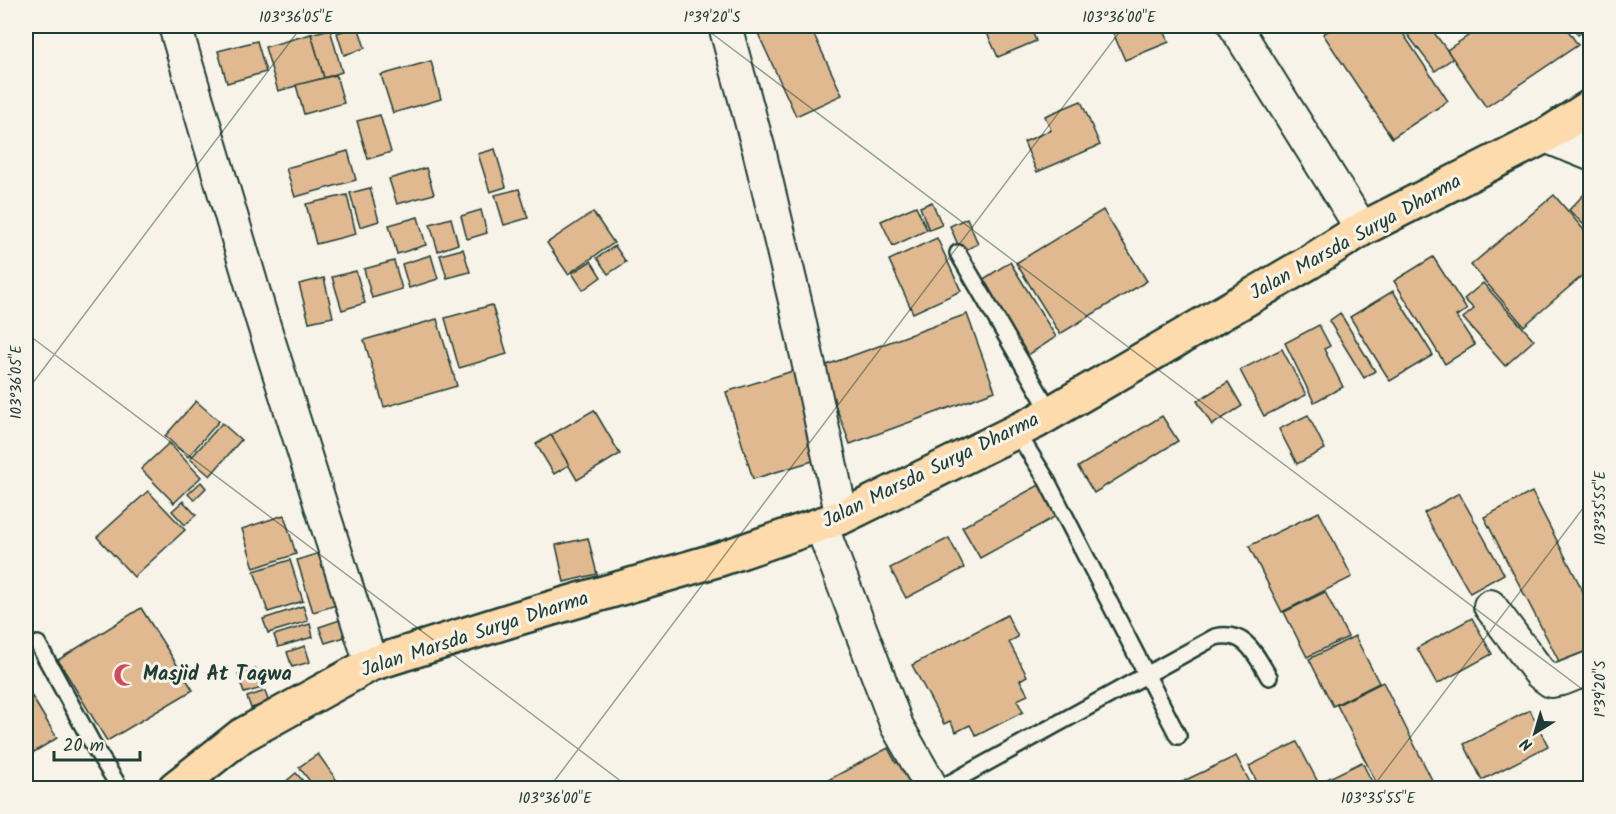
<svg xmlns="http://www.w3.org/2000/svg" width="1616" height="814" font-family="Kalam,sans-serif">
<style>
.building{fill:#e0b991;stroke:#1f3d34;stroke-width:1.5}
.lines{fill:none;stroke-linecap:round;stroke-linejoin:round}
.service-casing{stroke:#1f3d34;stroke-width:20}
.minor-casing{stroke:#1f3d34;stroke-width:36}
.trunk-casing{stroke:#1f3d34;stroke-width:38}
.service{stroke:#f7f3e8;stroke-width:15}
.minor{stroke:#f7f3e8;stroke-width:32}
.trunk{stroke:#fedbac;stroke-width:33}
.ticks{fill:none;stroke:#1f3d34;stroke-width:1.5;stroke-opacity:0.45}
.labels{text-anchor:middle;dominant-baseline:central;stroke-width:6;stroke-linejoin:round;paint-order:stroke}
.street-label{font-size:20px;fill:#1f3d34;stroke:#f7f3e8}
.poi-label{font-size:20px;font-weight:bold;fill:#1f3d34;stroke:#f7f3e8;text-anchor:start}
.neatline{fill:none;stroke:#1f3d34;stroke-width:2}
.ticks-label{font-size:15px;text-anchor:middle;fill:#1f3d34}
</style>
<rect width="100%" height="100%" fill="#f7f3e8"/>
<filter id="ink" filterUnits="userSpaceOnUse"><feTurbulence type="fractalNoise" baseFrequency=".0167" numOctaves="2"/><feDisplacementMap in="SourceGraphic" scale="12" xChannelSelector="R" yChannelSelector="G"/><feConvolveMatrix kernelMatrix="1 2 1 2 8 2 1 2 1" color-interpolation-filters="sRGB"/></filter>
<g filter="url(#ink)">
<g class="building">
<path d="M358,26L365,48L344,55L337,33Z"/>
<path d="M763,26H810L842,95L796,116L756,29Z"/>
<path d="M1005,26H1030L1036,41L998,57L987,33Z"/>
<path d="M1110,26H1162L1169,42L1125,60Z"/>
<path d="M1336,26H1398L1448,101L1392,138L1323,34Z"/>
<path d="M1401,26H1429L1453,58L1435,71Z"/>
<path d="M1483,26H1565L1578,45L1486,107L1447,50Z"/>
<path d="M1572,26H1590V27L1578,35Z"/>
<path d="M330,29L342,72L324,78L311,34Z"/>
<path d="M311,34L324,78L278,91L265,47Z"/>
<path d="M257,41L266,72L227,83L218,51Z"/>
<path d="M431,61L441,99L393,113L381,75Z"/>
<path d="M336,75L344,103L304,114L296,85Z"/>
<path d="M1081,101L1100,145L1037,172L1024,142L1051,130L1045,116Z"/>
<path d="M380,115L391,152L368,159L357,121Z"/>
<path d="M495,149L506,187L490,192L478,154Z"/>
<path d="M348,151L356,180L295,197L286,168Z"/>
<path d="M426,168L434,194L397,204L389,179Z"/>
<path d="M370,188L379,221L360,227L350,193Z"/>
<path d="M1590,188V231L1569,210Z"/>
<path d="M519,189L528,218L504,225L495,195Z"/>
<path d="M347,195L356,234L316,244L306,204Z"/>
<path d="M1554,195L1590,237V269L1524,326L1471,265Z"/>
<path d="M932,202L942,225L929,230L920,207Z"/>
<path d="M916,206L927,230L893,246L881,221Z"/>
<path d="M481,210L487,233L467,239L461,216Z"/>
<path d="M1103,210L1147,281L1060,334L1016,263Z"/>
<path d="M593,212L614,243L568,274L547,243Z"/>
<path d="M418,217L426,245L397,254L389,225Z"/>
<path d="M451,218L458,244L438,251L430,224Z"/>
<path d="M967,218L978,244L961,252L950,226Z"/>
<path d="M937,238L961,291L913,313L889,260Z"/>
<path d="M615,246L626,262L608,274L597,258Z"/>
<path d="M463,249L470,272L447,278L440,255Z"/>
<path d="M431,255L438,279L409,288L402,264Z"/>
<path d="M1433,257L1467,310L1456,316L1475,345L1445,364L1394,281Z"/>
<path d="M394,261L402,289L372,298L364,269Z"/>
<path d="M591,261L601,277L583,290L572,273Z"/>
<path d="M1010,262L1056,337L1025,357L979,282Z"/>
<path d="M356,271L365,303L342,310L332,277Z"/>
<path d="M324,278L333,317L309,322L299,284Z"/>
<path d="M1483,283L1534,340L1505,366L1463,318L1474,309L1464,299Z"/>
<path d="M1393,291L1433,355L1390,381L1350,317Z"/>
<path d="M492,305L507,354L459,368L445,318Z"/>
<path d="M1340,313L1375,371L1364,378L1329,321Z"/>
<path d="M967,314L995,391L850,444L821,367Z"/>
<path d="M437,319L457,386L384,407L364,340Z"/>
<path d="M1319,325L1330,346L1324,349L1343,387L1314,402L1285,343Z"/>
<path d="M1282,349L1306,395L1264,416L1240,370Z"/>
<path d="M799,369L826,457L753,479L726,392Z"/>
<path d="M1228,382L1242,406L1212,425L1197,401Z"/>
<path d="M196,401L219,421L188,457L165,436Z"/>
<path d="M594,410L620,454L577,480L551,435Z"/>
<path d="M1308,415L1325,449L1297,464L1279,429Z"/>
<path d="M1162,416L1178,441L1094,493L1078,467Z"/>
<path d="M222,423L241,440L210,476L190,459Z"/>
<path d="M551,435L569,465L554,474L536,444Z"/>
<path d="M169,443L201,477L174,503L141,469Z"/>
<path d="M201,482L206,488L194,500L188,494Z"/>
<path d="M1043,483L1060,514L980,558L962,527Z"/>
<path d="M148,491L185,530L134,577L97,537Z"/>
<path d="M1532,492L1590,605V662L1562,667L1484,517Z"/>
<path d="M1459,493L1504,574L1470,593L1424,513Z"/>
<path d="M183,501L196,515L185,525L172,511Z"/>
<path d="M1319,512L1352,577L1282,612L1249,546Z"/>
<path d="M284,515L296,554L254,568L242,529Z"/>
<path d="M588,538L597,574L564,582L556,545Z"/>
<path d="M949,538L964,568L906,598L890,568Z"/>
<path d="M323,552L340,604L313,612L297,560Z"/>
<path d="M290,560L303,601L268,612L254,571Z"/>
<path d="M1325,592L1348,637L1307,657L1284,612Z"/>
<path d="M303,606L308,621L268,633L263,619Z"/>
<path d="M141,608L193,690L107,741L58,660Z"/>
<path d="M1007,615L1018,637L1009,642L1027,676L1020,680L1028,695L1017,700L1023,712L976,736L970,725L956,732L950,721L944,724L912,665Z"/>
<path d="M1472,618L1492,654L1437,684L1417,648Z"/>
<path d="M340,620L345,637L325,643L319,627Z"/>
<path d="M310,624L313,637L278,647L274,635Z"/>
<path d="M1355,636L1379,683L1333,706L1309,659Z"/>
<path d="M305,646L310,662L292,667L287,652Z"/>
<path d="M256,669L262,688L244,693L238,675Z"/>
<path d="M1383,682L1436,788H1379L1337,705Z"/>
<path d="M265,691L269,703L251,708L247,697Z"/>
<path d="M31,695L57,738L26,757V699Z"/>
<path d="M1530,710L1548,746L1482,780L1464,744Z"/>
<path d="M1297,742L1319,784L1309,788H1260L1249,766Z"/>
<path d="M888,748L896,763L910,756L924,783L912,788H833L828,780Z"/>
<path d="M318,754L338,782L329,788H315L299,767Z"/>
<path d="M1236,756L1253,788H1169Z"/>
<path d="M1362,762L1375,788H1322L1319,783Z"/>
<path d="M296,773L309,788H278Z"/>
</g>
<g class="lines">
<g class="service-casing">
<g id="service">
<path d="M958,253L1051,413"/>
<path d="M1016,431L1045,477L1178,736"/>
<path d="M38,644L96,750L120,788"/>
<path d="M941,788L1215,637C1246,630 1255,654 1269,677"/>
</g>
</g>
<g class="minor-casing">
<g id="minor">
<path d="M175,26L260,313L371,664"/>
<path d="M725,26L759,150L795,301L842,517"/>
<path d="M1235,26L1362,229"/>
<path d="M1545,136L1590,154"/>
<path d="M821,525L897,726L932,788"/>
<path d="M1490,606L1540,673L1551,681L1562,679L1590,668"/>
</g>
</g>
<g class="trunk-casing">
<path id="trunk" d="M175,788L241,736L371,664L518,618L720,559L842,517L1035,422L1308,263L1362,229L1545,136L1590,107"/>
</g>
<use href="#service" class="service"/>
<use href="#minor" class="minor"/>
<use href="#trunk" class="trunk"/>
</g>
</g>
<path class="ticks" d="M702,26L1590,695M26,333L630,788M26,392L302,26M549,788L1124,26M1372,788L1590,499"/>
<defs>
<g id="mosque-bare" transform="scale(1.8)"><path d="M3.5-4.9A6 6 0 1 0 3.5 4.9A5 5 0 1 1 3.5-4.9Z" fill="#d1495b" stroke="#f7f3e8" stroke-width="2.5" paint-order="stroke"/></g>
</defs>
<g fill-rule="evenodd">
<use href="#mosque-bare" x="125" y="675"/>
</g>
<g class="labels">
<g class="street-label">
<text transform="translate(1356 238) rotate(-29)">Jalan Marsda Surya Dharma</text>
<text transform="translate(931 471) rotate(-26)">Jalan Marsda Surya Dharma</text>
<text transform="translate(475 635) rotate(-18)">Jalan Marsda Surya Dharma</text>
</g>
<g class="poi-label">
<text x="143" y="675">Masjid At Taqwa</text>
</g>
</g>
<rect width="1616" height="814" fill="none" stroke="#f7f3e8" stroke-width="66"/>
<g transform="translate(1535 733) rotate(217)" stroke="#f7f3e8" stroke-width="4.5" paint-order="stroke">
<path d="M0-4.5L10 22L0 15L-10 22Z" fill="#1f3d34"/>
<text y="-9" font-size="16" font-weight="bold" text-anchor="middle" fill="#1f3d34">N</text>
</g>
<path d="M54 751v9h86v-9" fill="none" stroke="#1f3d34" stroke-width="3"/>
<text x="63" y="751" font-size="18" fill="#1f3d34" stroke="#f7f3e8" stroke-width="4.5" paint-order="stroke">20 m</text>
<rect x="33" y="33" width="1550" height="748" class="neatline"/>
<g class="ticks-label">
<text x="296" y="22">103°36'05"E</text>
<text x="712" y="22">1°39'20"S</text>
<text x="1119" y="22">103°36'00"E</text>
<text transform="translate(16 382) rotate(-90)" y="5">103°36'05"E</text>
<text transform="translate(1600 508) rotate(-90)" y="5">103°35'55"E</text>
<text transform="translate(1600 689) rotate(-90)" y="5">1°39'20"S</text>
<text x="555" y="803">103°36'00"E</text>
<text x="1378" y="803">103°35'55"E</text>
</g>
</svg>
